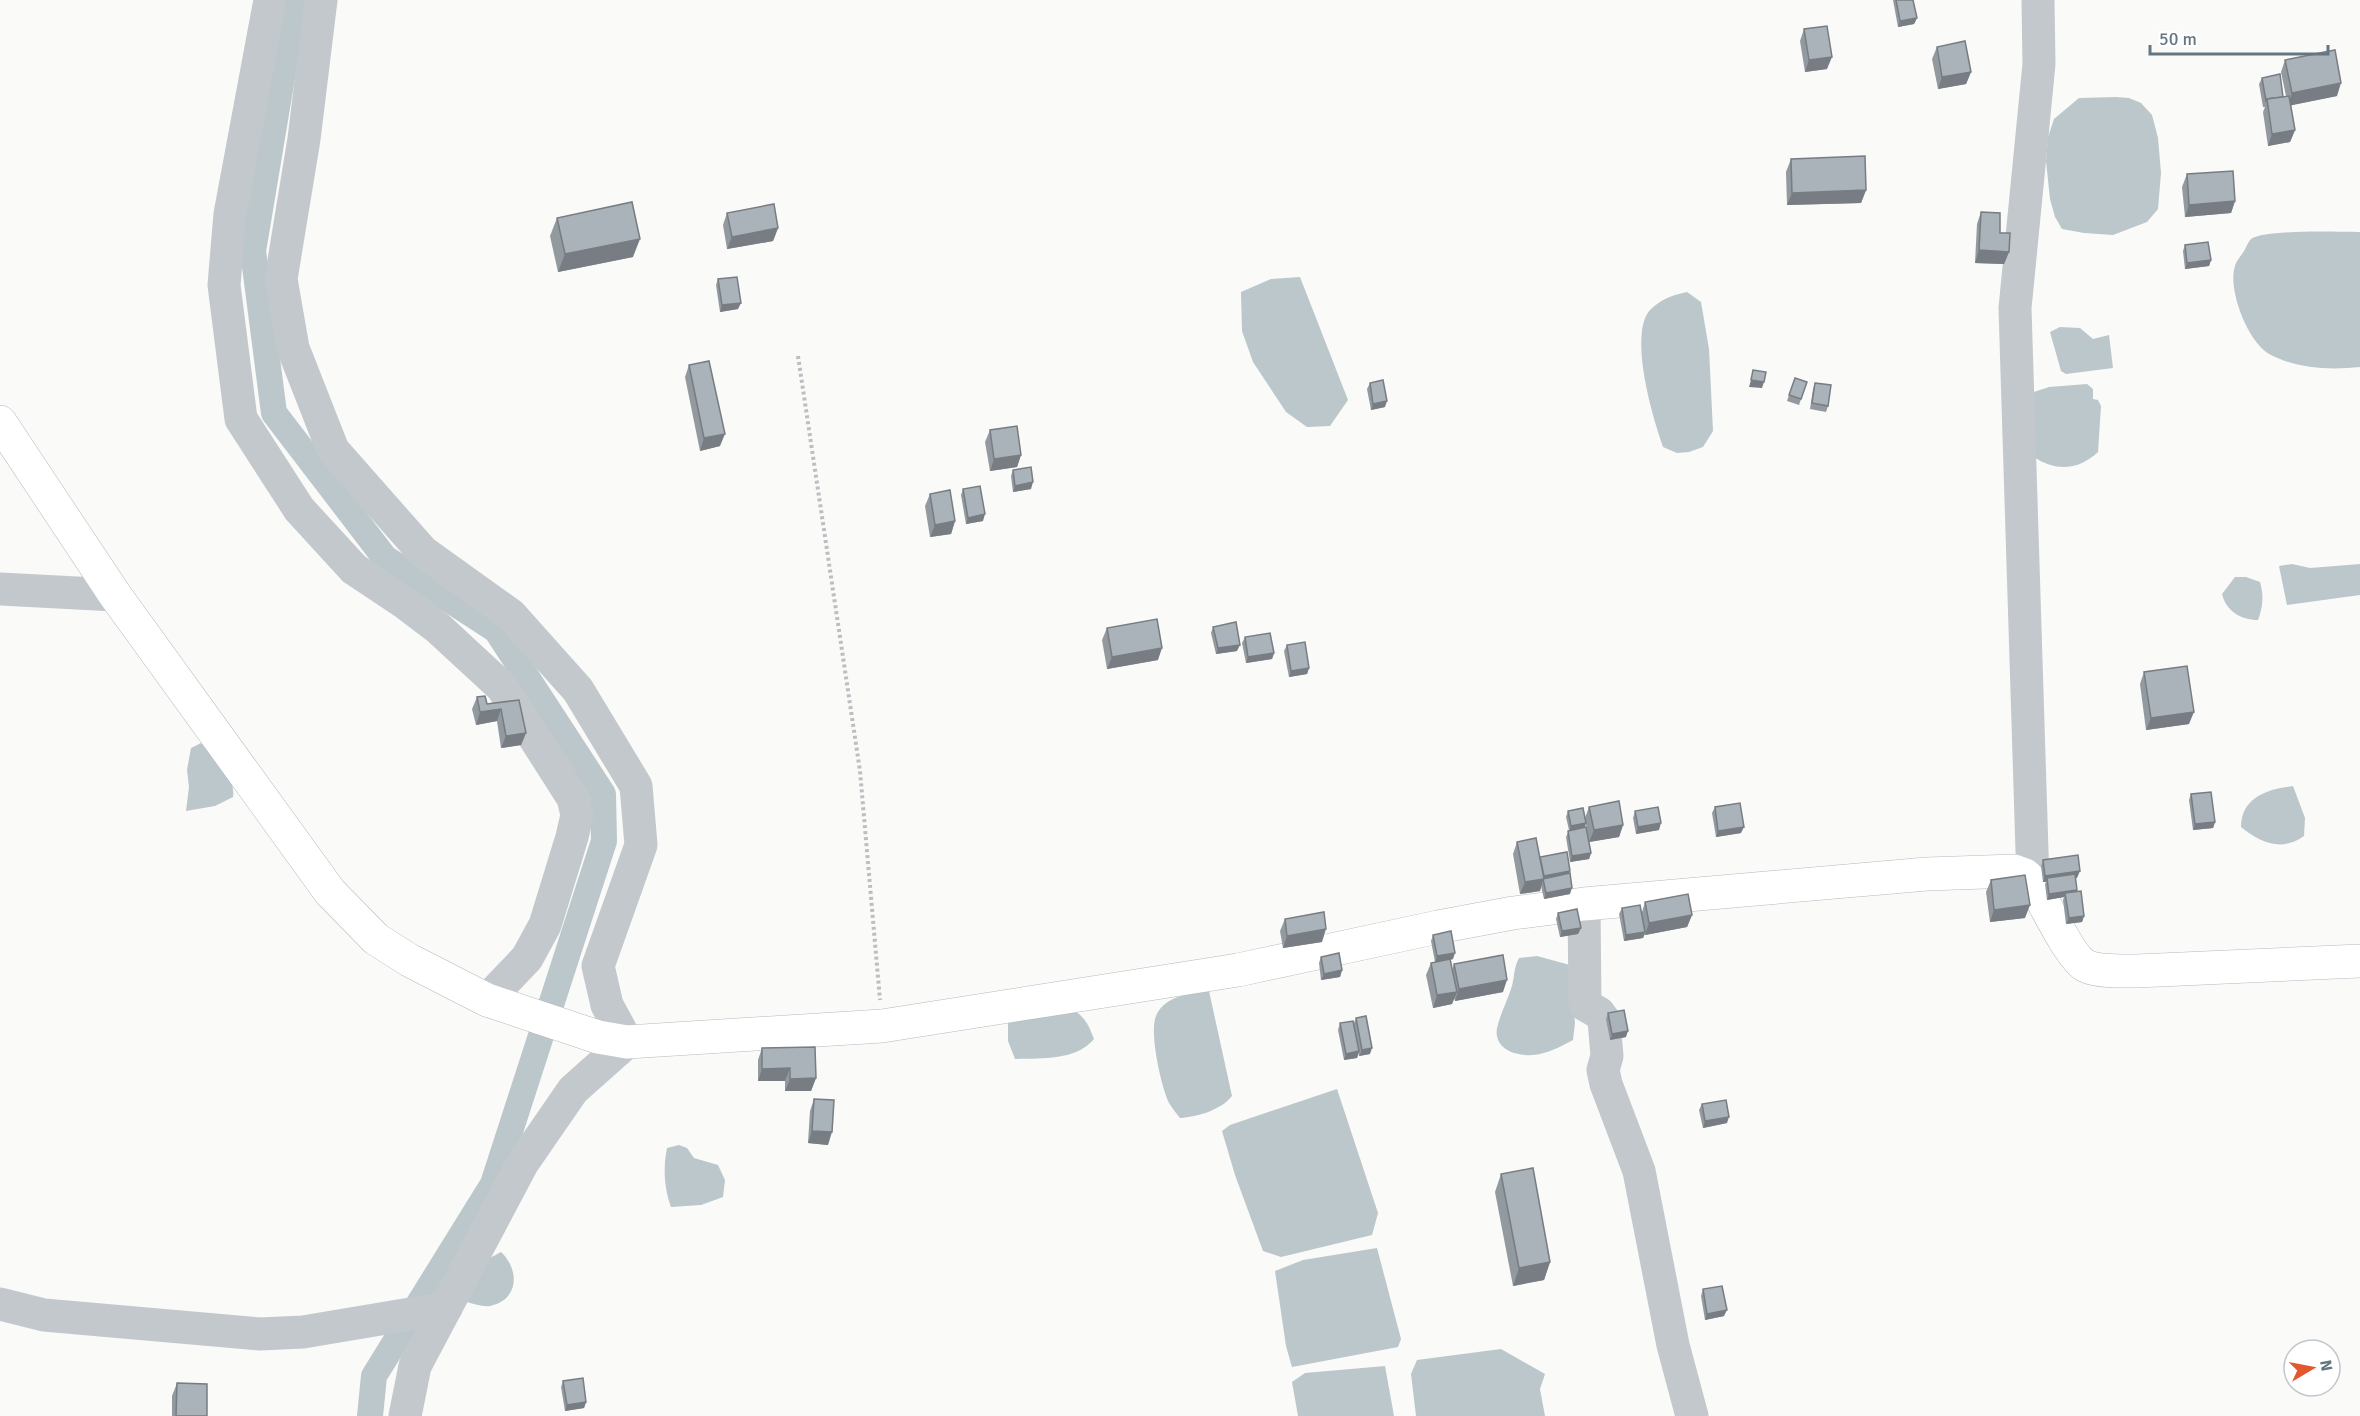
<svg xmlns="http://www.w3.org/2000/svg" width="2360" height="1416" font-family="Signika,sans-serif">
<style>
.water{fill:#bbc7cb}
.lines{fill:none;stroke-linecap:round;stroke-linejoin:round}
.canal{stroke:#bbc7cb;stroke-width:26}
.major-casing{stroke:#b5babe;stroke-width:34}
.path{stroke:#bbbfc2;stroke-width:4;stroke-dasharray:3 3;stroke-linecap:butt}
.minor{stroke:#c3c8cc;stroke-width:33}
.major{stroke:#fff;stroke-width:33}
.wall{fill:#929a9f}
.shaded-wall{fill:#777d82}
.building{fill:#aab3b9;stroke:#777d82;stroke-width:1.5}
</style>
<rect width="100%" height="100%" fill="#fafaf8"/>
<g class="water">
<path d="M2116,97L2129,98L2141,103L2152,115L2158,138L2161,173L2158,209L2147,222L2113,235L2084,233L2062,229L2055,217L2050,199L2046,161L2048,137L2054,119L2079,98Z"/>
<path d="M2360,232V367C2331,370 2298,369 2271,355C2249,345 2227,290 2235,266C2236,261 2241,256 2244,251C2246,248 2248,242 2251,239C2266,229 2339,232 2360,232Z"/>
<path d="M1300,277L1348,400L1330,426L1307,427L1286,412L1253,362L1242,331L1241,292L1271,279Z"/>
<path d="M1687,292L1701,302L1709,349L1713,431L1703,447L1689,452L1677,453L1663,447C1653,419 1628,335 1650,310C1661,299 1673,295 1687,292Z"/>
<path d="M2060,327L2080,328L2093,339L2109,335L2113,368L2066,374L2061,371L2050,332Z"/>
<path d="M2087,384L2093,389V399L2098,400L2101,406L2098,452C2079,470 2056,472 2034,457L2030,399L2034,392L2049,387Z"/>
<path d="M2292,564L2310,568L2360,564V595L2287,605L2279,566Z"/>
<path d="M2235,577H2246L2260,582C2264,596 2263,606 2258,620C2241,620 2226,611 2222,594Z"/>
<path d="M201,743C214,758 236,776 233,797L215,806L186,811L189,787L187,770L191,748Z"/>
<path d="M2293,786L2305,818L2304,836C2281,852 2261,843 2241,827C2241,797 2268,789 2293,786Z"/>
<path d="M1537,956L1570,965L1575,1023L1573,1040C1562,1046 1552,1051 1540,1054C1522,1058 1493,1052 1497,1028C1500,1015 1507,1001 1511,989C1515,978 1513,969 1519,958Z"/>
<path d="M1209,991L1232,1096C1221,1110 1197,1117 1180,1118C1176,1113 1172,1108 1169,1103C1161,1086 1149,1032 1156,1016C1165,995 1190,994 1209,991Z"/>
<path d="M1070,1008C1084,1016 1088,1023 1094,1039C1076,1061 1041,1058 1015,1059L1008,1041V1021Z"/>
<path d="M1337,1089L1378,1213L1372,1235L1281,1257L1263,1251L1235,1175L1222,1131L1230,1125Z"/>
<path d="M679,1145L687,1148L694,1158L718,1165L725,1180L723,1197L701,1205L671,1207C664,1188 663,1167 667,1148Z"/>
<path d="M1377,1248L1401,1339L1398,1347L1292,1367L1286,1346L1275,1271L1303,1260Z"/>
<path d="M501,1252C520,1270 519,1300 490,1306C483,1307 474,1304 467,1302L490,1258Z"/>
<path d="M1501,1349L1545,1374L1540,1389L1545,1416H1416L1411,1374L1417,1360Z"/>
<path d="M1385,1366L1394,1416H1298L1292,1382L1305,1373Z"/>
</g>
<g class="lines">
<path class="canal" d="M295,0L253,251L274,413L385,558L496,630L603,794L604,841L493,1184L374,1376L370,1416"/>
<g class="major-casing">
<path id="major" d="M0,422L115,595L330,892L376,939L409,960L487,1000L598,1037L627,1042L882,1026L1238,970L1438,927L1513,913L1584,904L1927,874L2014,871L2025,875L2033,883C2043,900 2071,959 2086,966C2098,972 2123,971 2137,971L2360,961"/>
</g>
<path class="path" d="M798,356L860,771L880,1000"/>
<g class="minor">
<path d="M270,0L230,214L224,285L241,419L299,509L354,569L405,603L438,628L502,687L573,798L577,815L572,837L545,925L527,958L487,1000"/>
<path d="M321,0L304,139L281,279L293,348L333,450L423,552L511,615L578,690L636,786L641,845L598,966L607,1005L627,1042L573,1090L522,1164L415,1366L405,1416"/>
<path d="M0,589L115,595"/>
<path d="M2033,883L2015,308L2039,64L2038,0"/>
<path d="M1584,904L1585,1005L1599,1013L1604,1020L1607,1056L1603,1070L1606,1084L1639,1171L1673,1345L1692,1416"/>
<path d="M0,1304L44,1315L260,1334L303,1332L446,1308"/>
</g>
<use href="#major" class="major"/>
</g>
<g class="wall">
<path d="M1893,0H1913L1917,18L1914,24L1898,27Z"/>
<path d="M1804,29L1827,69L1805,72L1800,41Z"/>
<path d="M1937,47L1971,72L1966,84L1938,89L1932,59Z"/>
<path d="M2285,60L2337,96L2291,105L2295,130L2290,142L2268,146L2263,112L2265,107H2263L2259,84L2262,78L2283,97L2286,96L2281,72Z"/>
<path d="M1791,159L1866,190L1861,203L1787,205L1786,172Z"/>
<path d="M2187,174L2235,201L2231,213L2185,217L2182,187Z"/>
<path d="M1981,212L2000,233L2009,252L2004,264L1975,263L1977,224Z"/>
<path d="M727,213L778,228L773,241L727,249L723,225Z"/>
<path d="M557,218L633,257L558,272L550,236Z"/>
<path d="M2185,245L2211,260L2209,266L2185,269L2183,251Z"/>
<path d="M718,279L738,309L720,312L716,285Z"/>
<path d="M689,365L720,446L700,451L685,377Z"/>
<path d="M1795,378L1807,382L1799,405L1787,401Z"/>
<path d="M1370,383L1385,407L1371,410L1367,389Z"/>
<path d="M1815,383L1828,406L1826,412L1810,409L1813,389Z"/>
<path d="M990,430L1021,455L1017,467L990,471L985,442Z"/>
<path d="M1013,470L1031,489L1013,492L1011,476Z"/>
<path d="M963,489L983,521L966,524L961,495Z"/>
<path d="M930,494L955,521L951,534L930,537L925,506Z"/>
<path d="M1213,627L1237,651L1216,654L1211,633Z"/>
<path d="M1107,628L1158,660L1107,669L1102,640Z"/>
<path d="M1245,637L1274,653L1272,659L1246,663L1242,643Z"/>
<path d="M1287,645L1309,668L1307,674L1289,677L1284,651Z"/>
<path d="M2144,672L2189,724L2146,730L2140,684Z"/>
<path d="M477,697L487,704L519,700L526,733L521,745L501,748L497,721L476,725L472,709Z"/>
<path d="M2191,794L2215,822L2213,828L2193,830L2189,800Z"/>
<path d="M1589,807L1623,825L1619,837L1589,842L1586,824L1584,828L1591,853L1589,859L1570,862L1566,837L1569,830L1566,817L1568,811L1585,818Z"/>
<path d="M1715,807L1741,833L1716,837L1712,813Z"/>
<path d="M1635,811L1659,830L1636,834L1633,818Z"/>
<path d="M1517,842L1540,857L1569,874L1570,894L1544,899L1541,886L1540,891L1520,894L1513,854Z"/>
<path d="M2043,860L2077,878H2076V892L2084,916L2082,922L2066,924L2063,900L2064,897L2047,900L2045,884L2046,882H2043L2041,866Z"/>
<path d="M1991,880L2025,918L1990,922L1986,892Z"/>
<path d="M1645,902L1692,915L1687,927L1645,935V934L1643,938L1624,941L1619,914L1622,908L1642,912Z"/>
<path d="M1558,913L1581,928L1578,934L1560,937L1556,919Z"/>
<path d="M1285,919L1322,942L1283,948L1280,931Z"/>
<path d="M1433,935L1453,959L1450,960L1452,970L1454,964L1503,992L1455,1001L1454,998L1452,1004L1433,1008L1426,975L1431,963L1435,962L1431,941Z"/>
<path d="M1321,957L1342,970L1340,977L1321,980L1319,963Z"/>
<path d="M1608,1013L1626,1037L1610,1040L1606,1019Z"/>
<path d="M1356,1018L1370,1054L1359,1056V1053L1357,1058L1344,1060L1338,1030L1340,1023H1354Z"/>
<path d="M762,1048L816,1078L811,1091H785V1081H758V1060Z"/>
<path d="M814,1099L828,1145L808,1143L810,1111Z"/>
<path d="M1702,1104L1727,1123L1703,1128L1699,1110Z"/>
<path d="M1501,1174L1550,1262L1544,1280L1513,1286L1495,1192Z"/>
<path d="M1703,1289L1724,1316L1705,1320L1701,1296Z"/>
<path d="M563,1381L586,1402L584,1408L565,1411L561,1387Z"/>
<path d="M177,1383L207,1416H172V1396Z"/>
</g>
<g class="shaded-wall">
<path d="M1917,18L1914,24L1898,27L1900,21Z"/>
<path d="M1832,57L1827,69L1805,72L1809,60Z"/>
<path d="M1971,72L1966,84L1938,89L1942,77Z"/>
<path d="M2341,83L2337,96L2288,106L2292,93Z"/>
<path d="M2295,130L2290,142L2268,146L2272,134Z"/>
<path d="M1866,190L1861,203L1787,205L1792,193Z"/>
<path d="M2235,201L2231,213L2185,217L2189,205Z"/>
<path d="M778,228L773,241L727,249L732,237Z"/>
<path d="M640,239L633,257L558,272L565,254Z"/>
<path d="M1979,250L2009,252L2004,264L1975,263Z"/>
<path d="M2211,260L2209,266L2185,269L2187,263Z"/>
<path d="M741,303L738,309L720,312L722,305Z"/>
<path d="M1751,380L1764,382L1762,388L1749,387Z"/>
<path d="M1387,401L1385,407L1371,410L1373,404Z"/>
<path d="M725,434L720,446L700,451L704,438Z"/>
<path d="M1021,455L1017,467L990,471L994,459Z"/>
<path d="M1033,482L1031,489L1013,492L1015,486Z"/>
<path d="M985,514L983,521L966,524L968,518Z"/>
<path d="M955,521L951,534L930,537L935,525Z"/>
<path d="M1240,645L1237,651L1216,654L1218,648Z"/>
<path d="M1162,648L1158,660L1107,669L1112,657Z"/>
<path d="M1274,653L1272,659L1246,663L1248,657Z"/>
<path d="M1309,668L1307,674L1289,677L1291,671Z"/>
<path d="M501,709L497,721L476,725L480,712Z"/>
<path d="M2194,712L2189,724L2146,730L2151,718Z"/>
<path d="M526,733L521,745L501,748L506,736Z"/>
<path d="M2215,822L2213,828L2193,830L2195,824Z"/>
<path d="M1586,823L1584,830L1569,832L1571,826Z"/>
<path d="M1661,823L1659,830L1636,834L1638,827Z"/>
<path d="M1623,825L1619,837L1589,842L1594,830Z"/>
<path d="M1744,827L1741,833L1716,837L1718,831Z"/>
<path d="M1591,853L1589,859L1570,862L1572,856Z"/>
<path d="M1570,871L1568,877L1543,880L1540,891L1520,894L1525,882L1543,876Z"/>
<path d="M2080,871L2077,878L2048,882L2047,878L2046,882H2043L2045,876Z"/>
<path d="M1572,888L1570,894L1544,899L1546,893Z"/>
<path d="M2077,890L2075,896L2065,893L2064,897L2047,900L2049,894Z"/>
<path d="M2030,905L2025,918L1990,922L1994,910Z"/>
<path d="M1692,915L1687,927L1645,935L1649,923Z"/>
<path d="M2084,916L2082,922L2066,924L2069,918Z"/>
<path d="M1581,928L1578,934L1560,937L1562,931Z"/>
<path d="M1326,929L1322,942L1283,948L1287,936Z"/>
<path d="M1645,932L1643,938L1624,941L1626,935Z"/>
<path d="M1455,953L1453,959L1435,963L1437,956Z"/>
<path d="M1342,970L1340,977L1321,980L1324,974Z"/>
<path d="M1507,980L1503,992L1455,1001L1459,989Z"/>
<path d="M1457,992L1452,1004L1433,1008L1437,995Z"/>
<path d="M1628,1031L1626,1037L1610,1040L1612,1034Z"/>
<path d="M1372,1048L1370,1054L1359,1056L1362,1050Z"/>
<path d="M1359,1051L1357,1058L1344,1060L1346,1054Z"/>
<path d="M790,1068L785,1081H758L762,1069Z"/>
<path d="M816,1078L811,1091H785L790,1079Z"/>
<path d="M1729,1117L1727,1123L1703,1128L1705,1121Z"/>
<path d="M812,1131L832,1132L828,1145L808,1143Z"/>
<path d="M1550,1262L1544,1280L1513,1286L1519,1268Z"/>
<path d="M1727,1310L1724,1316L1705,1320L1707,1314Z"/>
<path d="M586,1402L584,1408L565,1411L567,1405Z"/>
</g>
<g class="building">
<path d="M1896,0H1913L1917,18L1900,21Z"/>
<path d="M1827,26L1832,57L1809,60L1804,29Z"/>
<path d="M1965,41L1971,72L1942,77L1937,47Z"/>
<path d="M2335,50L2341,83L2292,93L2285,60Z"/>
<path d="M2280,74L2283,97L2267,99V100L2266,101L2262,78Z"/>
<path d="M2289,96L2295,130L2272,134L2267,99Z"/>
<path d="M1865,156L1866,190L1792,193L1791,159Z"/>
<path d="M2233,171L2235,201L2189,205L2187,174Z"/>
<path d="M632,202L640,239L565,254L557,218Z"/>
<path d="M774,204L778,228L732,237L727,213Z"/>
<path d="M1981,212L2000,213V233H2010L2009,252L1979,250Z"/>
<path d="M2208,242L2211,260L2187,263L2185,245Z"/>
<path d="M737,277L741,303L722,305L718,279Z"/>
<path d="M709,361L725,434L704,438L689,365Z"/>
<path d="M1753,370L1766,372L1764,382L1751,380Z"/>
<path d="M1795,378L1807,382L1801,399L1789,395Z"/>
<path d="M1383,380L1387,401L1373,404L1370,383Z"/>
<path d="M1815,383L1831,385L1828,406L1812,403Z"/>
<path d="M1017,426L1021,455L994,459L990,430Z"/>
<path d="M1031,467L1033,482L1015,486L1013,470Z"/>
<path d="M980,486L985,514L968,518L963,489Z"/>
<path d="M950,490L955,521L935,525L930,494Z"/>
<path d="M1157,619L1162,648L1112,657L1107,628Z"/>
<path d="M1236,622L1240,645L1218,648L1213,627Z"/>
<path d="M1270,633L1274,653L1248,657L1245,637Z"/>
<path d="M1305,642L1309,668L1291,671L1287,645Z"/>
<path d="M2187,666L2194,712L2151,718L2144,672Z"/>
<path d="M485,696L487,704L519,700L526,733L506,736L501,709L480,712L477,697Z"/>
<path d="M2211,792L2215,822L2195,824L2191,794Z"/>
<path d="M1619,801L1623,825L1594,830L1589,807Z"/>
<path d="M1740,803L1744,827L1718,831L1715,807Z"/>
<path d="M1658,807L1661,823L1638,827L1635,811Z"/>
<path d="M1583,808L1586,823L1571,826L1568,811Z"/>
<path d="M1586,827L1591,853L1572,856L1568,831Z"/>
<path d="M1536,838L1544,879L1525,882L1517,842Z"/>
<path d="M1567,852L1570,871L1544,876L1540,857Z"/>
<path d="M2078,855L2080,871L2045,876L2043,860Z"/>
<path d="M1570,873L1572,888L1546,893L1543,879Z"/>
<path d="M2075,874L2077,890L2049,894L2047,878Z"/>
<path d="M2025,875L2030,905L1994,910L1991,880Z"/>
<path d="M2081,891L2084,916L2069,918L2065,893Z"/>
<path d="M1688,894L1692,915L1649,923L1645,902Z"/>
<path d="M1640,905L1645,932L1626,935L1622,908Z"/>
<path d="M1577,909L1581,928L1562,931L1558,913Z"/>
<path d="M1324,912L1326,929L1287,936L1285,919Z"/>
<path d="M1451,931L1455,953L1437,956L1433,935Z"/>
<path d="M1339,953L1342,970L1324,974L1321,957Z"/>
<path d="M1503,955L1507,980L1459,989L1454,964Z"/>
<path d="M1450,959L1457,992L1437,995L1431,963Z"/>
<path d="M1624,1010L1628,1031L1612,1034L1608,1013Z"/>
<path d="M1366,1016L1372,1048L1362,1050L1356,1018Z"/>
<path d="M1353,1021L1359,1051L1346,1054L1340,1023Z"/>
<path d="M815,1047L816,1078L790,1079V1068L762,1069V1048Z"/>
<path d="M814,1099L834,1100L832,1132L812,1131Z"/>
<path d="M1726,1100L1729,1117L1705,1121L1702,1104Z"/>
<path d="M1533,1168L1550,1262L1519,1268L1501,1174Z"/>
<path d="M1722,1286L1727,1310L1707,1314L1703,1289Z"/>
<path d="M583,1378L586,1402L567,1405L563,1381Z"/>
<path d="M177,1383L207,1384V1416H176Z"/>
</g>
<g transform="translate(2312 1368) rotate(80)"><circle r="28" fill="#ffffff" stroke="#c1c8cd" stroke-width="1.5"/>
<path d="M0-4.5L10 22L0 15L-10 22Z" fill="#e4572e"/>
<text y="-9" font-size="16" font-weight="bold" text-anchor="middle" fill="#657683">N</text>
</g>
<path d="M2150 45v9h178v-9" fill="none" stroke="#657683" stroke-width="3"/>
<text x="2159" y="45" font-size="18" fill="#657683" stroke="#ffffff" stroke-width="4.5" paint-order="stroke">50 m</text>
</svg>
